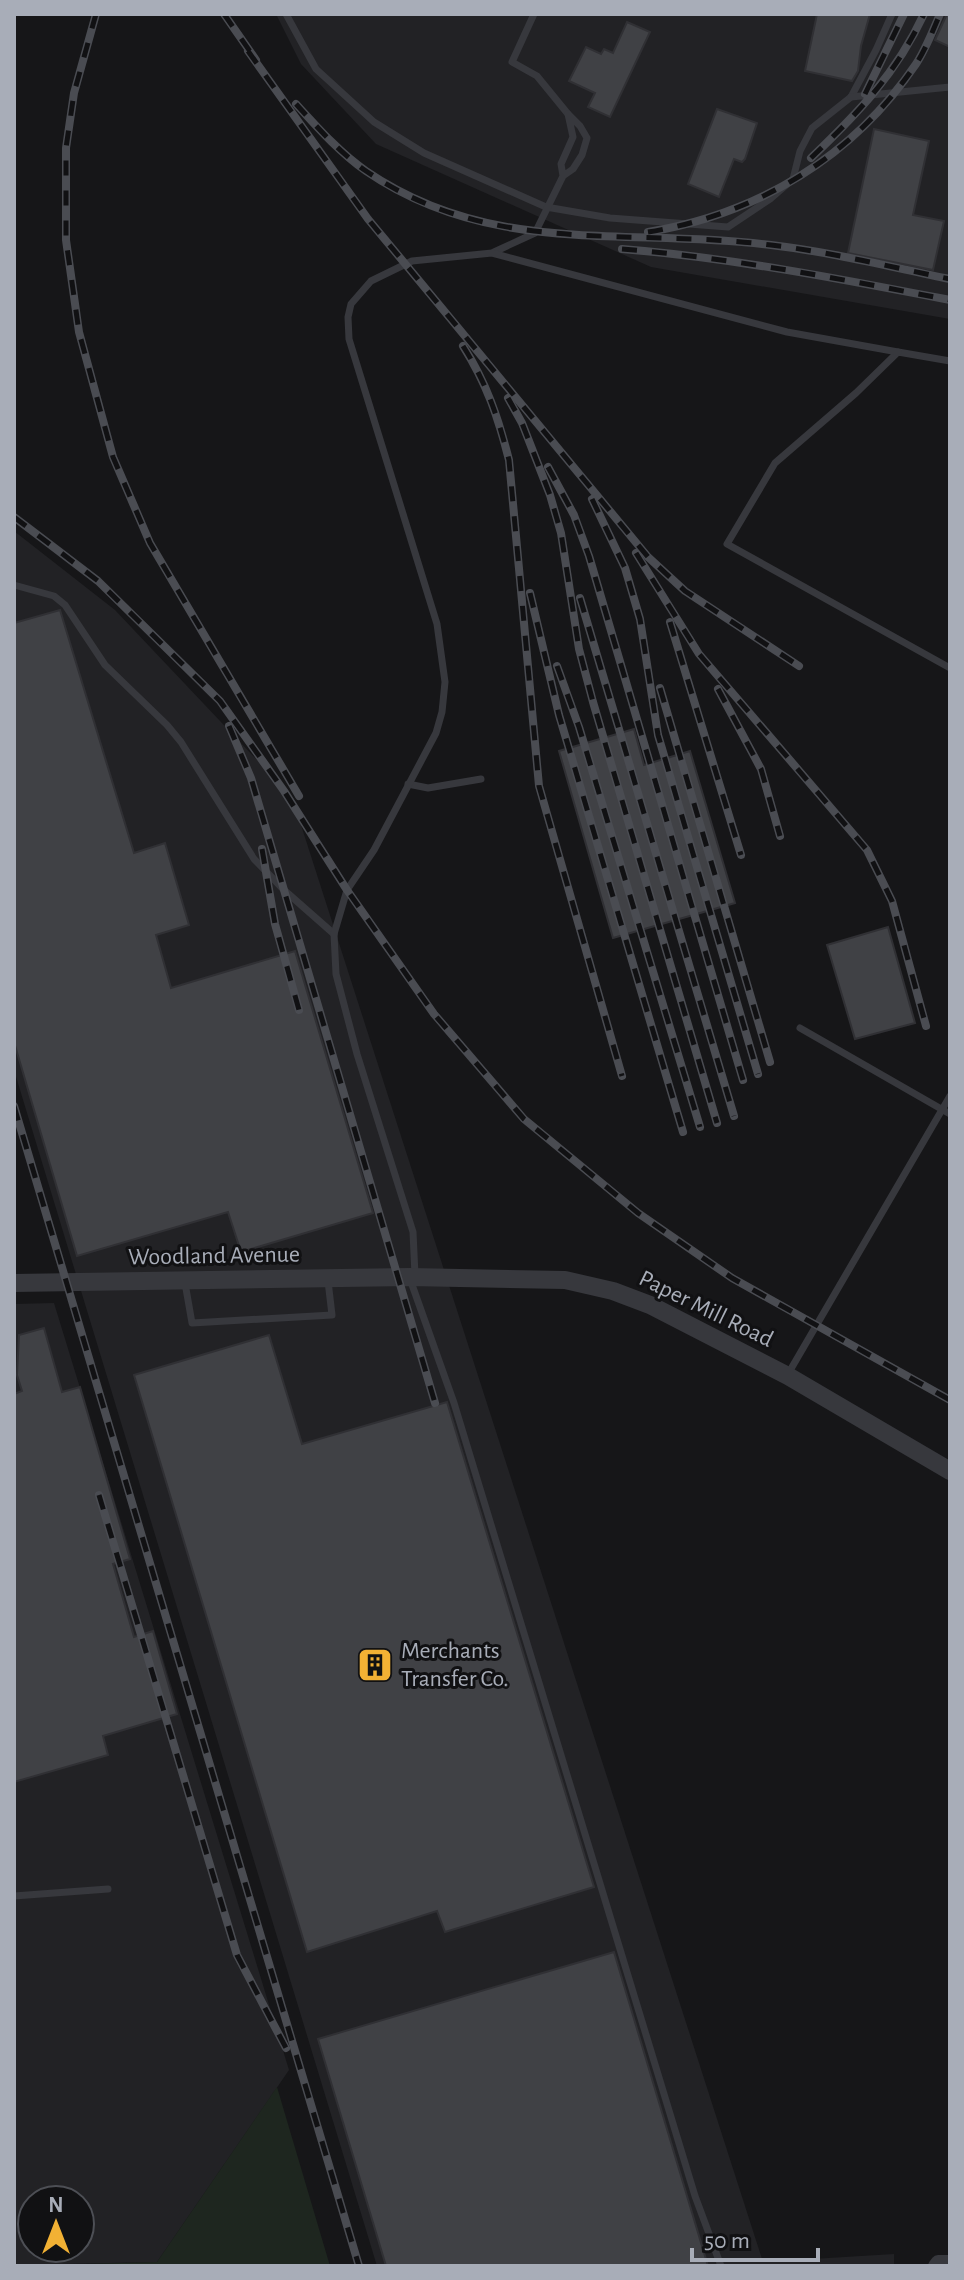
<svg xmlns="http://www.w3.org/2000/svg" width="964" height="2280" font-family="'Alegreya Sans',sans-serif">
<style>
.built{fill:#222225;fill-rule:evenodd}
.green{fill:#1e261f}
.building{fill:#404145;stroke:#303034;stroke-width:2}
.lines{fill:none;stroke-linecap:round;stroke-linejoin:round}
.service{stroke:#37383d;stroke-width:7}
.minor{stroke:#37383d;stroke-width:14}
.tertiary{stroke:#37383d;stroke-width:18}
.rail-casing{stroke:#4a4c52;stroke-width:8}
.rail{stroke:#111113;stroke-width:5;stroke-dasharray:15;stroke-linecap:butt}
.labels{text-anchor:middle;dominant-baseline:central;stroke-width:6;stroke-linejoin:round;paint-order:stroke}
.street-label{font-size:24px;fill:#a8adb8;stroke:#111113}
.poi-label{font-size:24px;fill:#a8adb8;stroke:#111113;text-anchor:start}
</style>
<rect width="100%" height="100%" fill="#161618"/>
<g class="built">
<path d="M276,14H950V319L651,267L376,144L301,64Z"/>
<path d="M14,531L115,610L292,797L763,2262L894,2254V2266H377L14,1070Z"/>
<path d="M54,1303L289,2070L157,2262L14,2265V1304ZM32,2200H80V2248H32Z"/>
</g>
<path class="green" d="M277,2087L330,2266H14L157,2262Z"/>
<g class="building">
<path d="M817,14H870L861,46L858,71L852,81L805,71Z"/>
<path d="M947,14H950V47L935,40Z"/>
<path d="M627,22L650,32L610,117L588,107L595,93L569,81L586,47L601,54L604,49L613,53Z"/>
<path d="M717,109L757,123L745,159L742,162L734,159L719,197L688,184Z"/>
<path d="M874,129L929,141L913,215L944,221L933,270L848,253Z"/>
<path d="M60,610L134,853L165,843L189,925L156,935L171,988L295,951L373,1213L241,1252L228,1212L77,1256L14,1042V623Z"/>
<path d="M634,729L644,765L690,751L735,903L613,938L559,751Z"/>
<path d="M888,927L915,1023L855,1039L827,945Z"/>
<path d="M44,1328L62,1392L80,1387L130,1559L113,1564L134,1637L153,1631L177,1714L103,1736L108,1755L14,1782V1394L22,1391L17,1375L19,1335Z"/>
<path d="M269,1335L302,1444L447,1402L594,1887L445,1932L437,1911L307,1952L134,1375Z"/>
<path d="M614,1952L708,2266H386L318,2039Z"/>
</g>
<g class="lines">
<g class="service">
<path d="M286,14L316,69L374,122L424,153L546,207L610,218L728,227L770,199L793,179L800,151L812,128L851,97L876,50L892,14"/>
<path d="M534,14L512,62L537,76L568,114"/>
<path d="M851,97L950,87"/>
<path d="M494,252L535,233L563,176L573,169L582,155L587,138L580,126L568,114L573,137L561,164L563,176"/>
<path d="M950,361L898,352L856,393L775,463L727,544L950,668"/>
<path d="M14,585L54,596L65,605L105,665L167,725L181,742L254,859L284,890L334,934"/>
<path d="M408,784L428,788L481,779"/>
<path d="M800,1028L950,1114"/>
<path d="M415,1275L413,1232L357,1054L336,974L334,934L347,890L374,850L436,733L442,712L445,682L437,624L349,339L348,317L351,304L371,281L412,261L492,253L787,332L898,352"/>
<path d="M410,1279L454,1403L695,2196L721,2266"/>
<path d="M185,1283L192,1323L332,1315L328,1281"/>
<path d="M788,1374L950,1096"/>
<path d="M14,1896L108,1889"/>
</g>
<path class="minor" d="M935,2266L938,2262H950"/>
<path class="tertiary" d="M14,1283L410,1277L565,1280L613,1291L650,1305L788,1376L950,1471"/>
<g class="rail-casing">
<g id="rail">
<path d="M96,14L74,93L66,148V240L79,332L113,457L150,543L299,796"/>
<path d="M224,14L256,60"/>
<path d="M248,51L368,219L648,557L685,591L799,666"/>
<path d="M865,94L904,14"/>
<path d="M296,104C317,127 340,153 366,171C493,258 630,227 771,245C831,252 891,267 950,279"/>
<path d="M811,158C858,113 896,74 924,14"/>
<path d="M648,232C758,214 853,157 916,64C926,49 933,30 940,14"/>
<path d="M622,249C733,258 841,279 950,300"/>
<path d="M463,346C487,384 498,417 509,460L539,786L622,1076"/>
<path d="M508,398L522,423L550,495L561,533L579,649L593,702L717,1123"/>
<path d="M548,467L574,515L589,556L743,1080"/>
<path d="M592,499L625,568L640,619L658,735L758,1074"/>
<path d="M14,517L98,581L220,701L284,791L347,890L434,1014L524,1119L638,1213L732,1278L950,1400"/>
<path d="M636,553L699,654L867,850L892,901L926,1026"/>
<path d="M530,593L559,715L683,1132"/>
<path d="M580,598L734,1116"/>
<path d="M670,622L741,855"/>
<path d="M557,666L579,727L700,1127"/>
<path d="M660,688L770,1062"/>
<path d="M718,689L761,769L780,836"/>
<path d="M229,726L251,778L435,1403"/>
<path d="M262,849L275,924L299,1010"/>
<path d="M14,1106L359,2266"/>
<path d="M99,1495L237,1955L286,2048"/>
</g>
</g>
<use href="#rail" class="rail"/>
</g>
<defs>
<g id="building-square" transform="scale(1.8)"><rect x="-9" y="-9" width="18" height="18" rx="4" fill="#f2b134" stroke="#111113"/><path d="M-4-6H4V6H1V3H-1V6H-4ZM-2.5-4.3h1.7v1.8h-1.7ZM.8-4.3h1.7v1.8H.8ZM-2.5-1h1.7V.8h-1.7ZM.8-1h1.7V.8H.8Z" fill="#111"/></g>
</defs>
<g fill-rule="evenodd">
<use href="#building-square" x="375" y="1665"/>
</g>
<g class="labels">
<g class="street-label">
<text transform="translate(214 1256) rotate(-1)">Woodland Avenue</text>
<text transform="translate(706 1309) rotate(26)">Paper Mill Road</text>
</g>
<g class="poi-label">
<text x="401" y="1651">Merchants<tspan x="401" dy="28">Transfer Co.</tspan></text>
</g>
</g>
<rect width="964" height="2280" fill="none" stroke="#a8adb8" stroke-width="32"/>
<g transform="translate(56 2224)"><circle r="38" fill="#111113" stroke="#4d4f55" stroke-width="2"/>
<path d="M0-6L14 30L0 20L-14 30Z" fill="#f2b134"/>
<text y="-12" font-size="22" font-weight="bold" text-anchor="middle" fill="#a8adb8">N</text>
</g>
<path d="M692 2248v12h126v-12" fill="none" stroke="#a8adb8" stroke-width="4"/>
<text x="704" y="2248" font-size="24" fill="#a8adb8" stroke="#111113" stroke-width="6" paint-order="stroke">50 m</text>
</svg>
